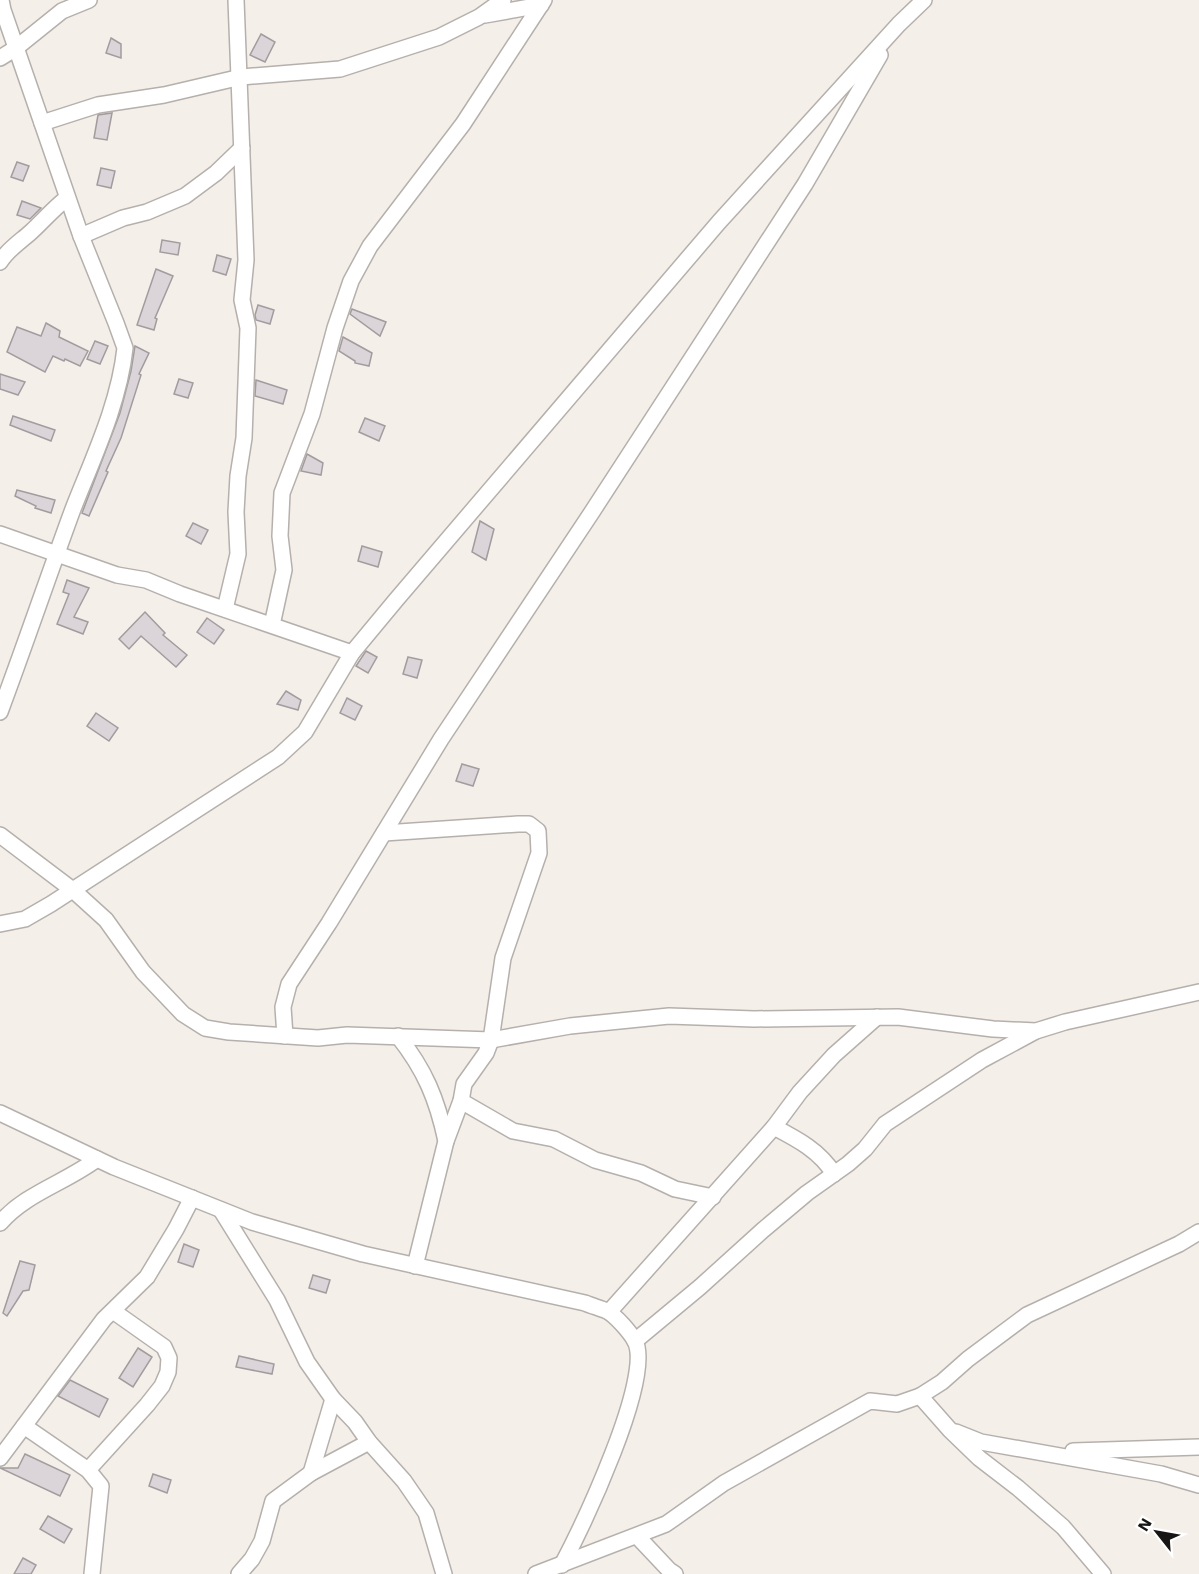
<svg xmlns="http://www.w3.org/2000/svg" width="1199" height="1574" font-family="'Work Sans',sans-serif">
<style>
.building{fill:#dbd4d8;stroke:#a29c9f;stroke-width:1.5}
.lines{fill:none;stroke-linecap:round;stroke-linejoin:round}
.minor-casing{stroke:#b5b0ac;stroke-width:18}
.minor{stroke:#fff;stroke-width:15}
</style>
<rect width="100%" height="100%" fill="#f5efea"/>
<g class="building">
<path d="M261,34L275,42L265,62L250,55Z"/>
<path d="M111,38L121,44V58L106,53Z"/>
<path d="M112,113L107,140L94,138L98,115Z"/>
<path d="M17,162L29,166L23,181L11,177Z"/>
<path d="M101,168L115,171L111,188L97,185Z"/>
<path d="M22,201L41,208L30,219L17,215Z"/>
<path d="M162,240L180,243L178,255L160,252Z"/>
<path d="M217,255L231,259L226,275L213,271Z"/>
<path d="M156,269L173,276L155,318L157,319L154,330L137,325Z"/>
<path d="M258,305L274,310L270,324L256,320L255,315Z"/>
<path d="M352,309L386,322L380,336L350,314Z"/>
<path d="M46,323L60,331L59,337L88,351L80,366L65,359L64,361L53,356L45,372L7,352L17,327L41,336Z"/>
<path d="M343,337L372,353L369,366L355,363V361L339,351Z"/>
<path d="M95,341L108,346L100,364L87,359Z"/>
<path d="M135,346L149,353L139,374L141,375L121,438L106,471L108,472L89,516L82,513L120,413L131,371Z"/>
<path d="M0,374L25,382L18,395L0,389Z"/>
<path d="M179,379L193,383L188,398L174,394Z"/>
<path d="M256,380L287,390L283,404L255,396Z"/>
<path d="M13,416L55,430L51,441L10,425Z"/>
<path d="M365,418L385,426L379,441L359,432Z"/>
<path d="M307,454L323,463L321,475L301,471Z"/>
<path d="M17,490L55,500L51,513L35,508L36,506L15,496Z"/>
<path d="M480,521L494,529L486,560L472,552Z"/>
<path d="M193,523L208,530L201,544L186,536Z"/>
<path d="M362,546L382,552L378,567L358,561Z"/>
<path d="M67,580L89,588L74,617L88,622L83,634L57,624L69,594L63,592Z"/>
<path d="M145,612L165,633L163,635L187,655L176,667L141,636L129,649L119,639Z"/>
<path d="M207,618L224,630L214,644L197,632Z"/>
<path d="M366,651L377,657L368,673L356,666Z"/>
<path d="M408,657L422,660L417,678L403,674Z"/>
<path d="M286,691L301,700L298,710L277,704Z"/>
<path d="M347,698L362,706L355,720L340,713Z"/>
<path d="M96,713L118,728L109,741L87,726Z"/>
<path d="M462,764L479,769L473,786L456,781Z"/>
<path d="M184,1244L199,1250L193,1267L178,1262Z"/>
<path d="M20,1261L35,1265L29,1290L23,1291L7,1316L3,1313Z"/>
<path d="M313,1275L330,1280L326,1293L309,1288Z"/>
<path d="M138,1348L152,1357L133,1387L119,1378Z"/>
<path d="M239,1356L274,1364L272,1374L236,1367Z"/>
<path d="M70,1380L108,1399L99,1417L58,1396Z"/>
<path d="M25,1454L70,1475L60,1496L0,1468H18Z"/>
<path d="M153,1474L171,1480L167,1493L149,1486Z"/>
<path d="M48,1516L72,1529L64,1543L40,1529Z"/>
<path d="M23,1558L36,1565L31,1574H14Z"/>
</g>
<g class="lines">
<g class="minor-casing">
<g id="minor">
<path d="M485,15L541,5"/>
<path d="M0,58L16,48L62,11L89,0"/>
<path d="M42,123L98,105L164,95L241,77L340,69L439,37L479,17L503,0"/>
<path d="M81,236L123,218L147,212L185,196L216,173L242,148"/>
<path d="M0,262C7,250 21,241 31,232C44,220 54,208 67,198"/>
<path d="M0,534L117,575L146,580L180,594L352,653"/>
<path d="M225,609L238,554L236,512L238,476L244,438L248,328L242,300L246,260L236,0"/>
<path d="M272,625L284,570L280,536L282,493L312,414L335,328L351,281L370,246L463,124L544,0"/>
<path d="M0,712C25,645 48,577 73,509C93,458 119,404 125,348L116,323L81,236L3,10L1,0"/>
<path d="M384,833L518,824H529L538,831L539,853L503,958L491,1040L486,1053L464,1084L461,1101L446,1141L415,1266"/>
<path d="M0,835L74,891L106,920L143,972L183,1014L205,1028L229,1032L318,1038L347,1035L491,1040L570,1026L669,1016L754,1019L898,1017L993,1029L1036,1031L1065,1022L1199,992"/>
<path d="M0,924L25,919L51,904L278,757L305,732L352,653L396,600L719,222L899,24L924,0"/>
<path d="M285,1036L283,1007L289,984L329,923L441,739L592,512L805,184L880,55"/>
<path d="M398,1036C425,1070 437,1099 446,1141"/>
<path d="M461,1101L513,1131L554,1139L595,1160L641,1173L675,1189L713,1197"/>
<path d="M0,1113L114,1167L252,1222L363,1254L585,1303C592,1306 600,1308 607,1311C616,1316 630,1332 635,1341C654,1377 582,1527 562,1565"/>
<path d="M774,1127C797,1139 820,1151 834,1174"/>
<path d="M221,1210L277,1300L307,1362L333,1399L355,1422L369,1442L404,1481L426,1513L444,1574"/>
<path d="M0,1223C26,1193 65,1183 97,1159"/>
<path d="M609,1312L774,1127L800,1092L834,1055L877,1017"/>
<path d="M635,1341L700,1287L763,1230L807,1193L848,1164L865,1149L885,1124L982,1060L1034,1032"/>
<path d="M920,1396L950,1430L979,1458L1018,1488L1063,1527L1103,1574"/>
<path d="M24,1426L88,1470L101,1486L92,1574"/>
<path d="M956,1432L981,1442L1161,1474L1199,1485"/>
<path d="M1073,1451L1199,1447"/>
<path d="M0,1458L104,1319L147,1277L176,1229L192,1198"/>
<path d="M88,1470L147,1405L162,1386L168,1372L169,1358L164,1347L113,1311"/>
<path d="M311,1473L333,1399"/>
<path d="M637,1536L669,1570L675,1574"/>
<path d="M239,1574L252,1559L262,1541L273,1501L311,1473L369,1442"/>
<path d="M536,1574L666,1524L724,1483L870,1401L897,1404L920,1396L942,1382L968,1359L1027,1315L1179,1244L1199,1232"/>
</g>
</g>
<use href="#minor" class="minor"/>
</g>
<g transform="translate(1157 1532) rotate(301)" stroke="#ffffff" stroke-width="4.5" paint-order="stroke">
<path d="M0-4.5L10 22L0 15L-10 22Z" fill="#181614"/>
<text y="-9" font-size="16" font-weight="bold" text-anchor="middle" fill="#181614">N</text>
</g>
</svg>
